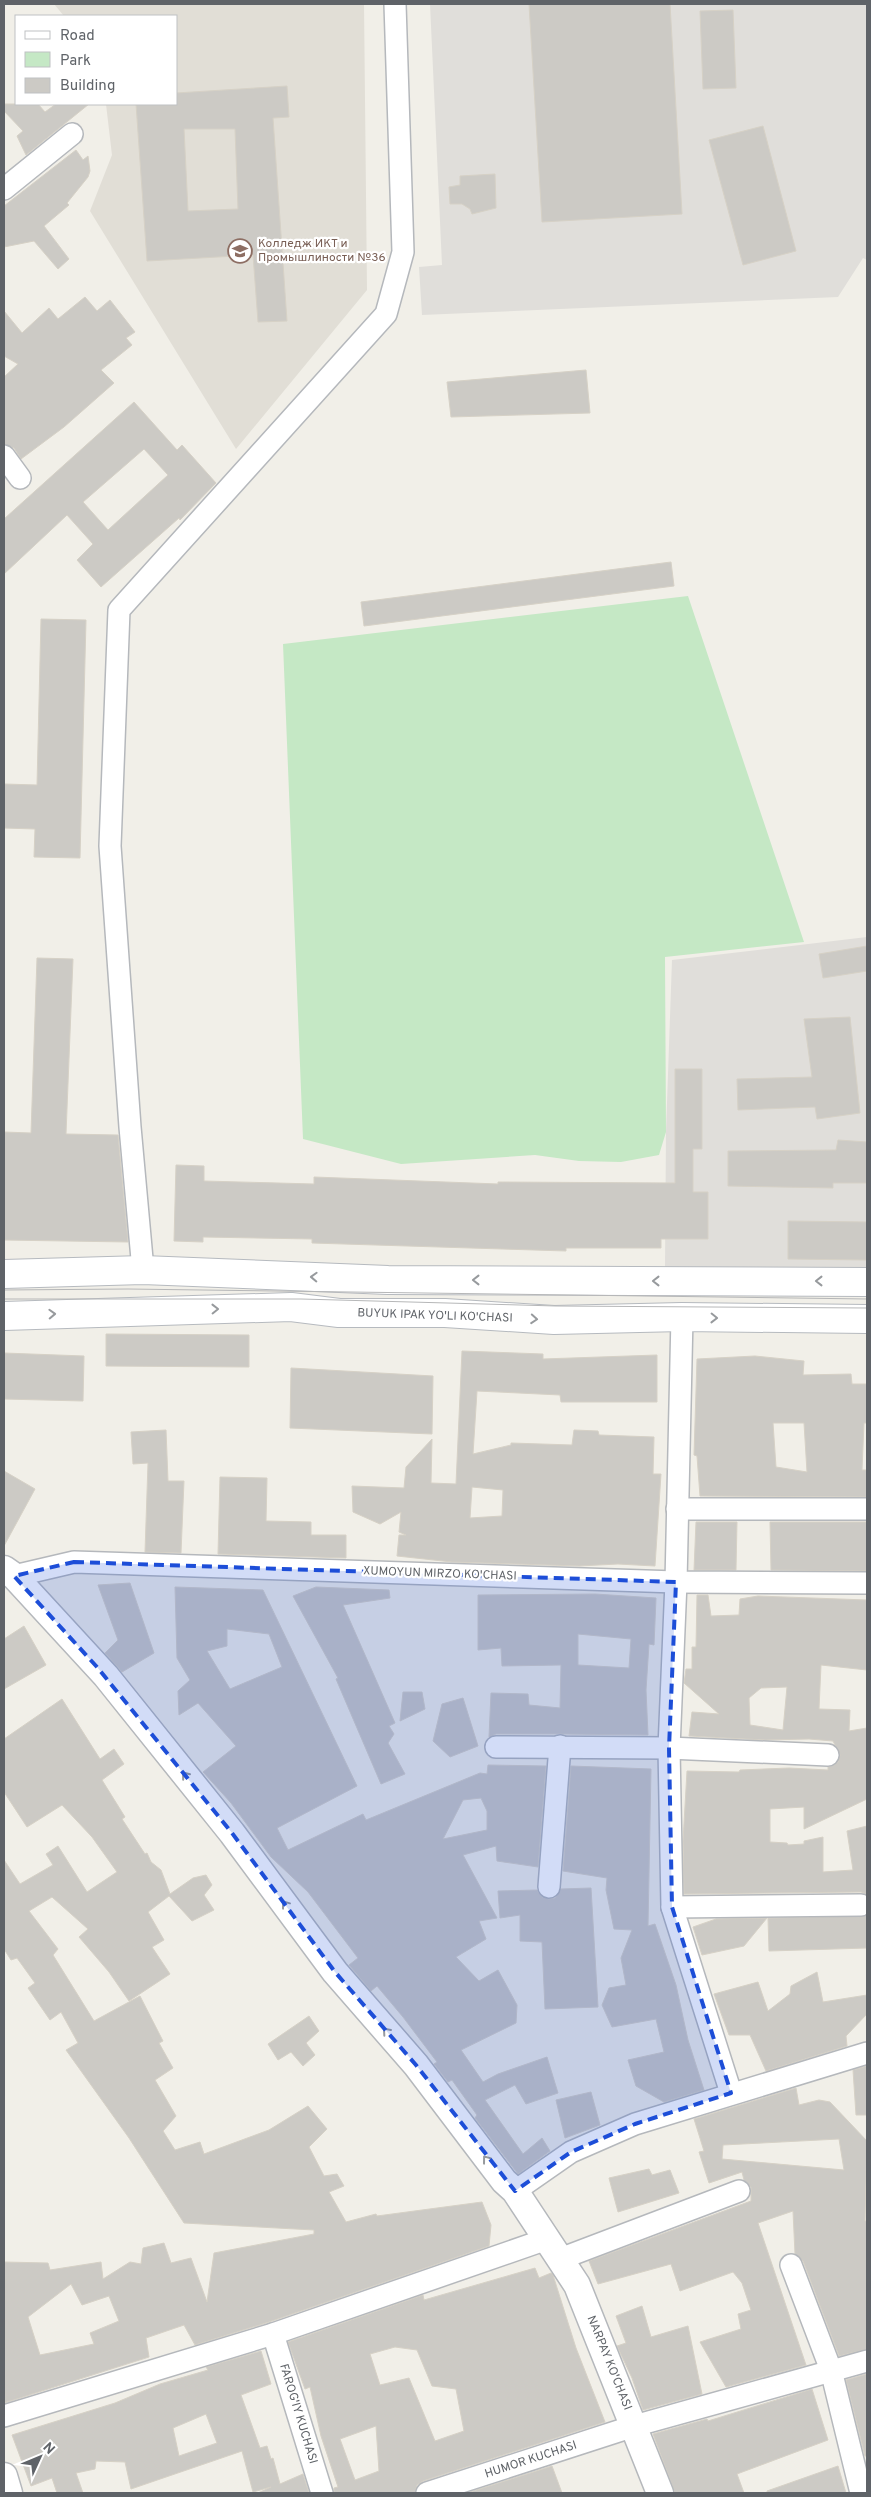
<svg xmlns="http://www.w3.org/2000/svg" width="871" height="2497" font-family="Overpass,sans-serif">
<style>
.industrial{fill:#e0deda}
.education{fill:#e1ded6}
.green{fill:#c5e8c5}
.building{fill:#cccac5;stroke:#d6d1c6;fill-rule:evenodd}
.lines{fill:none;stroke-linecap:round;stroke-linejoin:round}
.minor-casing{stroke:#b5b8bc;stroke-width:24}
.tertiary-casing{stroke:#b5b8bc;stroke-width:29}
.secondary-casing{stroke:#b6babf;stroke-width:30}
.minor{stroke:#fff;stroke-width:21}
.tertiary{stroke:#fff;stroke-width:26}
.secondary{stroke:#fff;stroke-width:28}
.tram{stroke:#b6b7b8;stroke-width:1}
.oneway{stroke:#979a9d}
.marked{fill:#1d4ed8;fill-opacity:0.2;stroke:#1d4ed8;stroke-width:4;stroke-dasharray:10 6;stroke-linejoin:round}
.labels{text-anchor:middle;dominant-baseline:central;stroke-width:4.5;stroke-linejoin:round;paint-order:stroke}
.education-label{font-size:12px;fill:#785e54;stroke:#fff;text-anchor:start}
.street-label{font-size:12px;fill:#5f6368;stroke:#fff}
</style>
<rect width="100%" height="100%" fill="#f1efe8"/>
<g class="industrial">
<path d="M430,4H867V260L863,258L838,297L422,315L419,267L442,265Z"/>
<path d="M867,937V1267L665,1268L666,1132L672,960Z"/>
</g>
<path class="education" d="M54,4H364L367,290L236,449L90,211L112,155L106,104H176V16H64Z"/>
<path class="green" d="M688,596L804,942L665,957L666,1132L659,1155L621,1162L579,1161L535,1155L401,1164L303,1139L283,644Z"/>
<g class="building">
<path d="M529,4H670L682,214L542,222Z"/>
<path d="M733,10L736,88L703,89L700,11Z"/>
<path d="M287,86L289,117L273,118L287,321L258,322L253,255L147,261L136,104H176V93ZM184,129H235L238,209L188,211Z"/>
<path d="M4,104H38L45,112L56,104H89L26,155L17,136L23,131L4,111Z"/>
<path d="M763,126L796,251L743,265L709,140Z"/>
<path d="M76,150L83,160L88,156L90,171L88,177L67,203L69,205L44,226L69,259L58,269L34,241L4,247V206Z"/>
<path d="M495,174L496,208L472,214L470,209L462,204H450L449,187L460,185V176Z"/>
<path d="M85,297L97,311L110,300L135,332L126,338L132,345L101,370L114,383L64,427L21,459L14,448L4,444V377L18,364L4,356V311L22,333L49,308L58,319Z"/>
<path d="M586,370L590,413L451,417L447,382Z"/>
<path d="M134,402L177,450L182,445L216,483L180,520L179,518L101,587L77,560L93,544L67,515L4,574V519ZM144,449L168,475L108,530L83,502Z"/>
<path d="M671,562L674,586L364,626L361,602Z"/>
<path d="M41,619L86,620L80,858L34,857L35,829L4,828V784L37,785Z"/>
<path d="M867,946V971L823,978L819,954Z"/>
<path d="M37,958L73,959L66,1134L118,1135L128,1242L4,1240V1132L31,1133Z"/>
<path d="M850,1017L860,1113L817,1119L815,1107L738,1110L737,1079L812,1077L804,1019Z"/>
<path d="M675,1069H702V1149H693V1192H708V1239H661V1248H566V1251L312,1243V1239L203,1237V1242L174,1241L176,1165L204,1166V1181L314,1184V1177L498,1184V1182L675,1183Z"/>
<path d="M838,1140L867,1142V1183H833V1188L728,1186V1151L836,1150Z"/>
<path d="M788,1221L867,1222V1260L788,1259Z"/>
<path d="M106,1334L249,1335V1367L106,1366Z"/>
<path d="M462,1351L543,1354V1359L657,1355V1402H561L560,1395L477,1391L473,1454L511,1445V1443L572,1445L574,1430L598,1431L599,1435L654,1437L653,1474H661L655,1566L618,1564L579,1566L452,1562L397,1556L399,1535H406L399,1532L401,1512L380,1524L353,1512L352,1486L404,1488L406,1467L432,1439L431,1483L456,1484ZM472,1487L503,1490L502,1516L470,1518Z"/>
<path d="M4,1353L84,1356L83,1401L4,1399Z"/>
<path d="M755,1356L804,1361L803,1375L851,1374L852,1384H867V1423H864L862,1470H867V1497L700,1496L697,1456L694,1455L697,1359ZM773,1423H804L807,1472L776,1467Z"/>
<path d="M291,1368L433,1376L432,1434L290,1428Z"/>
<path d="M166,1430L168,1481H184L181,1553L145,1552L148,1463L133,1464L131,1432Z"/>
<path d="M4,1471L35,1489L4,1546Z"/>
<path d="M220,1477L267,1478L266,1521L311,1522V1535H346V1558L218,1554Z"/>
<path d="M696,1522H737L736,1570H694Z"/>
<path d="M867,1522V1571L771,1570L770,1522Z"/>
<path d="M130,1583L154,1653L122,1672L105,1653L118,1640L98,1585Z"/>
<path d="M175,1587L263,1590L357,1786L277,1828L288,1850L363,1814L366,1820L480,1773L487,1774L488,1765L546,1766L538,1867L497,1861L496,1846L463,1855L497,1918L479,1921L486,1939L456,1957L479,1981L498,1970L517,2005L516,2023L461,2050L483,2082L498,2074L547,2057L558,2093L526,2104L515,2085L485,2100L523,2154L542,2138L550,2151L518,2174L475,2118L477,2115L452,2080L448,2082L434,2064L437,2062L403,2017L377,1986L371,1991L349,1965L358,1958L308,1892L271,1857L231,1803L203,1772L236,1746L198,1703L179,1715L178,1691L190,1680L177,1658ZM227,1629L269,1634L282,1667L230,1689L207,1651L227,1646ZM481,1798L487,1811V1830L443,1839L463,1800Z"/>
<path d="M316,1587L389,1590L390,1598L343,1605L395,1723L389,1726L394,1734L388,1743L405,1774L381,1784L336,1679L338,1678L293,1596Z"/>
<path d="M595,1594L656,1598L654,1645L649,1644L646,1690L648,1735L560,1734H496L489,1737L491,1693L528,1694L529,1705L560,1708L561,1665L502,1666L501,1648L478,1650V1595ZM578,1634L631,1639L629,1668L578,1665Z"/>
<path d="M697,1595H708L711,1616L739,1615L740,1599L758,1596L867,1600V1670L821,1665L819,1709L850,1710L849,1731L867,1728V1799L804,1829V1807L770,1809V1842L787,1843L788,1845L804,1844V1841L823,1837V1872L853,1870L847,1831L867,1826V1894L861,1892L684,1894L683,1841L687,1771L739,1772L740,1770L789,1768L828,1770V1767L838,1762L840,1755L833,1741L809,1739L765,1740L689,1736L692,1712L719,1714L684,1683L686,1669H692V1647H696ZM787,1687L783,1730L750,1725L749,1698L761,1688Z"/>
<path d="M24,1626L46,1665L4,1689V1639Z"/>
<path d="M403,1692H422L425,1709L400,1721Z"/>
<path d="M463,1698L478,1746L450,1757L433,1741L442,1704Z"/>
<path d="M62,1699L100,1759L114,1749L124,1764L102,1780L125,1817L122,1819L145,1854L147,1853L151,1862L161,1870L170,1894L193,1878L206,1875L212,1885L204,1895L214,1910L192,1921L169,1896L148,1912L164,1940L152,1947L170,1974L129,2001L109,1972L79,1937L88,1929L52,1897L29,1911L58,1949L53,1955L94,2021L140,1996L163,2041L159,2043L173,2068L155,2080L176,2116L163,2131L175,2150L200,2142L204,2154L269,2130L308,2106L327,2129L309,2147L324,2176L337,2174L344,2186L329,2192L346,2222L376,2214L377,2216L482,2202L491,2225L489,2246L269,2322L195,2345L184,2325L146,2338L149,2357L4,2403V2262L48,2263L50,2270L101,2262L103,2279L130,2262L141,2264L143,2248L164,2243L171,2263L191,2258L207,2302L214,2253L314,2234V2230L184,2223L129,2138L66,2050L78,2043L61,2012L50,2020L28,1988L35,1983L17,1958L11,1960L4,1949V1860L20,1884L53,1865L46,1854L58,1846L87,1892L117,1872L92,1837L62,1805L27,1827L4,1792V1739ZM71,2284L82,2305L109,2296L119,2321L90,2333L94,2344L40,2355L28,2317Z"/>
<path d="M571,1766L651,1769L648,1926L655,1924L676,1985L688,2040L704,2090L664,2102L636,2086L628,2060L664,2052L656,2019L612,2027L602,2005L609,1988L626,1985L621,1958L632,1930L614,1929L606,1890L607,1878L563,1871Z"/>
<path d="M591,1888L598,2007L545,2009L542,1942L520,1941V1915L500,1918L498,1891L537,1890L542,1897L549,1899L555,1898L561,1889Z"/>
<path d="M867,1916V1948L769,1951L768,1918Z"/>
<path d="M767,1918L744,1946L702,1955L693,1927L716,1919Z"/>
<path d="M817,1972L823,2002L867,1995V2014L846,2036L847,2046L766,2071L750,2035H729L714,1994L758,1982L768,2011L790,1994L791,1986Z"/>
<path d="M309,2016L319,2031L306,2043L315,2055L303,2066L291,2052L278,2060L268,2044Z"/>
<path d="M867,2066V2115H856L853,2070Z"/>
<path d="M796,2088L799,2105L819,2100L830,2102L867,2141L865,2221H867V2349L839,2356L803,2261L795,2254L793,2211L758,2223L806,2365L726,2387L700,2342L741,2329L738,2314L751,2310L742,2283L733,2272L680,2291L671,2264L598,2284L589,2261L751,2201V2187L744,2180L742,2172L709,2183L699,2152L704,2151L694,2119ZM839,2139L844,2170L722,2159L723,2145Z"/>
<path d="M591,2092L600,2125L565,2138L556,2100Z"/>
<path d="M649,2169L652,2175L670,2170L679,2193L618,2212L609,2178Z"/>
<path d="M535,2268L539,2278L551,2273L553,2275L576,2348L605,2422L423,2481L417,2485L415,2493H334V2488L338,2487L321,2436L310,2387L305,2389L288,2342L423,2295L424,2300ZM395,2347L417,2350L432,2386L456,2389L464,2431L435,2441L409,2378L380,2385L370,2354ZM376,2426L379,2471L355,2480L340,2439Z"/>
<path d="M642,2306L651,2337L688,2326L702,2394L643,2410L632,2378L617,2346L626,2343L616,2316Z"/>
<path d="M261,2351L271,2384L241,2395L260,2448L267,2446L271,2459L273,2458L280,2484L303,2474L309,2493H258L271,2487L253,2492L242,2451L131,2489L125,2462L96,2461L95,2469L76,2473L83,2493H57L52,2478L31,2486L12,2435L115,2403L160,2384L208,2370L206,2367ZM206,2414L217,2443L179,2456L173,2428Z"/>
<path d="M867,2374V2456H865L846,2380Z"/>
<path d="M812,2389L828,2440L737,2474L744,2493H675L653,2434L707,2419L708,2421Z"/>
<path d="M552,2466L562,2493H467Z"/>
<path d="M838,2466L846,2493H767V2491Z"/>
</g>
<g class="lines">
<g class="minor-casing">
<g id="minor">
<path d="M4,189L72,134"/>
<path d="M4,456L20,478"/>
<path d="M143,1270L130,1127L110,846L119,610L386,314L403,252L395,4"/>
<path d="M682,1317L676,1582L669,1748L672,1907L731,2093"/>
<path d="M677,1509H867"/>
<path d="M14,1576L74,1562L676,1582L867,1583"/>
<path d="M496,1747L669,1748L828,1755"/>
<path d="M549,1887L560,1746"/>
<path d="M672,1907L861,1905"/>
<path d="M515,2191L571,2152L635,2124L867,2053"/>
<path d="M560,2259L739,2191"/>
<path d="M791,2265L831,2370L861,2493"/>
<path d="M273,2334L322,2493"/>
<path d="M4,2416L273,2334L547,2239"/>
<path d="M427,2493L634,2426L867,2361"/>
</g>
</g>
<g class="tertiary-casing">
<g id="tertiary">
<path d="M4,1569L14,1576L106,1676L232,1833L335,1972L416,2065L504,2181L515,2191L577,2285L660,2493"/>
<path d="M4,2476L9,2493"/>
</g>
</g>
<g class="secondary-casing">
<g id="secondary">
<path d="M4,1274L143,1270L388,1280L867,1282"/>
<path d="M4,1316L291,1307L339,1313H445L554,1320L682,1317L867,1319"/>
</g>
</g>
<use href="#minor" class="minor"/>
<use href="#tertiary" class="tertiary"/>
<use href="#secondary" class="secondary"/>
<g class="tram">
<path d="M4,1290L128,1289L867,1299"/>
<path d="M4,1299H301L556,1306L867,1308"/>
</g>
</g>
<defs><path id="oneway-chevron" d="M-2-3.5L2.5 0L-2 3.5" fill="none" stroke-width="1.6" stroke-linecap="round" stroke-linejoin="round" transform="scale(1.25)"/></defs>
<g class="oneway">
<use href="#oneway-chevron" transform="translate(314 1277) rotate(-178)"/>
<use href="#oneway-chevron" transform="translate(476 1280) rotate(-180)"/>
<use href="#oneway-chevron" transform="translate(656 1281) rotate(-180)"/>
<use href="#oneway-chevron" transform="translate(819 1281) rotate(-180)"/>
<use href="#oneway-chevron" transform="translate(215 1309) rotate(-1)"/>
<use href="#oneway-chevron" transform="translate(52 1314) rotate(-2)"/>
<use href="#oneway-chevron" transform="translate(714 1318) rotate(1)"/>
<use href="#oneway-chevron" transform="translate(534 1319) rotate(4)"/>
<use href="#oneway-chevron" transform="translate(185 1775) rotate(-129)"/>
<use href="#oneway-chevron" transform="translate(285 1904) rotate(-127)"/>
<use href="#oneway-chevron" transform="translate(386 2031) rotate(-131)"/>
<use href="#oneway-chevron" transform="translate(486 2159) rotate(-127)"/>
</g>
<path class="marked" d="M74,1562L676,1582L669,1748L672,1907L731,2093L635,2124L571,2152L515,2191L416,2065L335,1972L232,1833L97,1667L14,1576Z"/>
<defs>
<g id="university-ring" transform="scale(1.25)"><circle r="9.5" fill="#fff" stroke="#8d6e63" stroke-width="1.5"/><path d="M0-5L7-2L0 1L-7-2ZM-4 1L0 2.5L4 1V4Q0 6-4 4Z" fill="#8d6e63"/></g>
</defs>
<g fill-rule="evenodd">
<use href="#university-ring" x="240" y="251"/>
</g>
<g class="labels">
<g class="education-label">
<text x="258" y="244">Колледж ИКТ и<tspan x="258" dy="14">Промышлиности №36</tspan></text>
</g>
<g class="street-label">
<text transform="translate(435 1316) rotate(2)">BUYUK IPAK YO'LI KO'CHASI</text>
<text transform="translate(440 1574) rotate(2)">XUMOYUN MIRZO KO'CHASI</text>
<text transform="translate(609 2363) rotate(68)">NARPAY KO'CHASI</text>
<text transform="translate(298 2414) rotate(73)">FAROG'IY KUCHASI</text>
<text transform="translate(531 2460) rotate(-18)">HUMOR KUCHASI</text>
</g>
</g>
<rect width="871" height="2497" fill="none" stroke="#5f6368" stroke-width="10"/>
<rect x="15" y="15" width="162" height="90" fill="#ffffff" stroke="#bfc1c3"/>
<rect x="25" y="31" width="25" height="8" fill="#ffffff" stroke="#bfc1c3"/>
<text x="60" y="40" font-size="15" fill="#5f6368">Road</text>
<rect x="25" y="52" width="25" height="15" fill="#c5e8c5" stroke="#bfc1c3"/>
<text x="60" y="65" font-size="15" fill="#5f6368">Park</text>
<rect x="25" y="78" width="25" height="15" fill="#cccac5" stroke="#bfc1c3"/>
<text x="60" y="90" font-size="15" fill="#5f6368">Building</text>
<g transform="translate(40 2457) rotate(46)" stroke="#ffffff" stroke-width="4" paint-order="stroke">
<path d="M0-4L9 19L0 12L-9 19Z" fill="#5f6368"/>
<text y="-8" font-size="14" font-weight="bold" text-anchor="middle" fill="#5f6368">N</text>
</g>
</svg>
